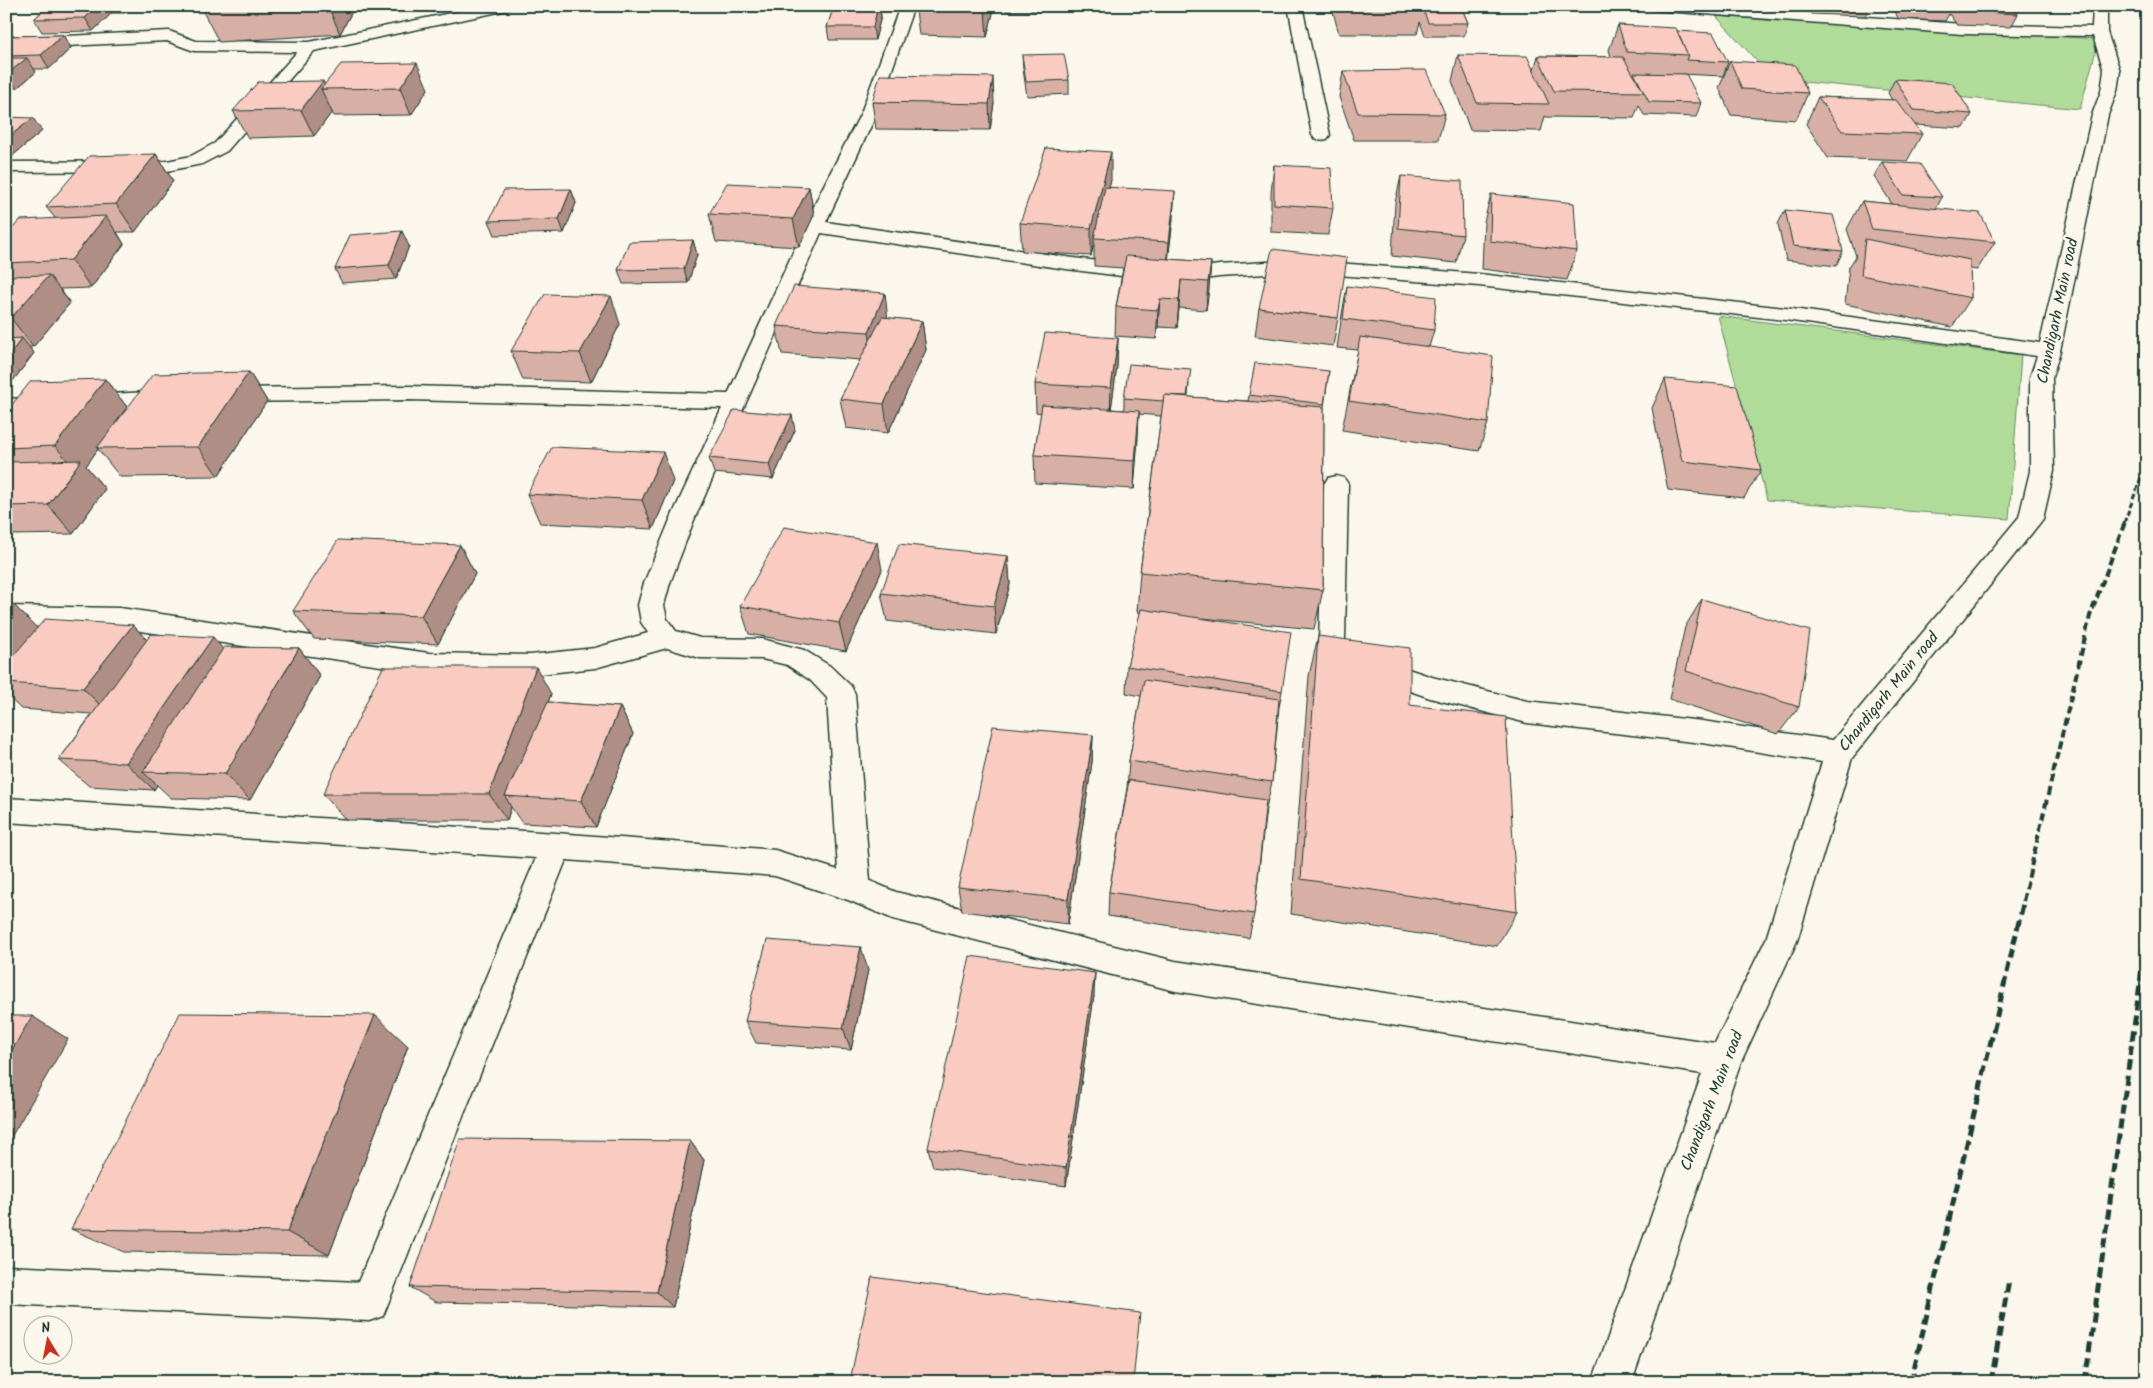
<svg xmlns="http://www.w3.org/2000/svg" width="2153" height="1388" font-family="Kalam,sans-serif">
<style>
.green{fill:#b0db99;stroke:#688c66}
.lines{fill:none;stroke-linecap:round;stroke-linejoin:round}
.minor-casing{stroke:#1f3d34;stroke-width:3}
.minor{fill:#fbf7ec;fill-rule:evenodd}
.rail-far2{stroke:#1f3d34;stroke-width:3;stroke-dasharray:5.5 3;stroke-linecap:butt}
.rail-far1{stroke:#1f3d34;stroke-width:4;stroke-dasharray:8 4;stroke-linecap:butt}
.rail{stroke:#1f3d34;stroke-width:5;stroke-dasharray:10 5;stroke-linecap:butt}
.wall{fill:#d7afa5;stroke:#1f3d34}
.shaded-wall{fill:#af8e86;stroke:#1f3d34}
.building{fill:#facbc0;stroke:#1f3d34}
.labels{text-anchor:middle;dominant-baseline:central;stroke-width:5;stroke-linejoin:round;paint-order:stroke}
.street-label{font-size:16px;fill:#1f3d34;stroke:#fbf7ec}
</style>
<rect width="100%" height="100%" fill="#fbf7ec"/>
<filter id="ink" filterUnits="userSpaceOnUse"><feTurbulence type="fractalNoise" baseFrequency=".02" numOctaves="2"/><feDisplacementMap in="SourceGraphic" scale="10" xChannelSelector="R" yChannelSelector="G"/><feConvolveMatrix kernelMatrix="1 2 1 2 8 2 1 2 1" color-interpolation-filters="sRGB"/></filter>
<g filter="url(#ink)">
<g class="green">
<path d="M1716,16L2099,39L2080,109L1773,79Z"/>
<path d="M1718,316L2021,355L2009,519L1767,500Z"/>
</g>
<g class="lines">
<g class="minor-casing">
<g id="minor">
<path d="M485,6H515L508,10L314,51L227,151L202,164L167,171L6,172V162L167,161L191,156L215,143L297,52L194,51L167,41L6,49V39L169,31L196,41L309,42Z"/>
<path d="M900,6H914L877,113L826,222L1066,257L1177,271L1219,265L1299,260L1479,274L1785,308L2040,343L2092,115L2101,91L2104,71L2093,36L1962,34L1652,10L1645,6H1716L1962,24L2092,27L2093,6H2107V32L2120,71L2117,91L2108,115L2060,351L2052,377L2054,471L2043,519L1852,758L1797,941L1740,1064L1632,1382H1592L1702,1074L1175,991L893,919L848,900L775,876L566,860L383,1316L369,1321L6,1304V1266L358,1282L536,858L6,822V798L556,833L775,850L838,870L827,698L810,680L787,665L762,659L700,658L667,648L595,668L530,675L429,673L120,628L6,626V606L120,608L429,653L530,655L595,648L648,633L641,622L638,605L644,583L670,520L722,408L408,400L225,402L217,400L214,395L217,390L225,388L408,386L728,394L822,189L861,113ZM821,233L1066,269L1177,283L1219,277L1299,272L1479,286L1785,320L2037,356L2030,377V471L2019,517L1833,740L1702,721L1527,701L1432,677L1352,650L1345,640L1348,484L1344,478L1336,476L1328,478L1324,484L1319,642L1334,664L1430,698L1527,723L1702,743L1822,762L1766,939L1715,1043L1175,961L896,892L870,881L855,694L851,686L830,666L804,650L762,639L700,638L676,631L667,619L664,605L670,583L694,520Z"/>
<path d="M1000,6H1070L1063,10H1007Z"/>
<path d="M1288,6H1302L1330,135L1327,139L1321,140L1315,139L1312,135Z"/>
<path d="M170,391L178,393L181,398L178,403L170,405L6,413V399Z"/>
</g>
</g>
<use href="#minor" class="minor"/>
<path class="rail-far2" d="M2124,523L2147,462"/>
<path class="rail-far1" d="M2023,901L2090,616L2125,522"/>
<g class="rail">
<path d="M1911,1382L2024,900"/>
<path d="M1991,1382L2009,1280"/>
<path d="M2085,1382L2147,933"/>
</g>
</g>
<g class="wall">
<path d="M48,6H132L125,13H112L93,31L42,32L34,19Z"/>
<path d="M200,6H355L340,34L219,42Z"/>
<path d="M749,6H787L786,11L750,12Z"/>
<path d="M834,6H879L881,16L875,40H829L827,27Z"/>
<path d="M917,6H993V13L987,37L919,35L916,10Z"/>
<path d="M1332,6H1461L1468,23L1464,36H1425L1420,22L1417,34H1339L1332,8Z"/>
<path d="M1728,6H1796L1794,11L1729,8Z"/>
<path d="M1806,6H1870L1865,16L1811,14Z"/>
<path d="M1890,6H2012L2018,14L2011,27L1957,25L1949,14L1945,21L1899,19Z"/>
<path d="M1618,25L1677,31L1728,62L1723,76L1681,74L1701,103L1696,117L1644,115L1639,105L1634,118L1546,117L1545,116L1541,131L1470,130L1452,81L1458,55L1534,70L1538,56L1611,57L1609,50Z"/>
<path d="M63,35L71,48L49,69H34L36,72L17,88H6V36Z"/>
<path d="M1022,55L1069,80V94L1027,96L1023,69Z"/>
<path d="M1730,61L1808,93L1796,120L1731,115L1719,88Z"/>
<path d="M1343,71L1445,114L1438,140H1354L1339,97Z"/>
<path d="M1895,79L1972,114L1964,128L1915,125L1922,134L1907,161L1828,158L1806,124L1818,97L1892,100L1888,93Z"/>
<path d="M325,85L428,89L411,115L334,116L332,112L314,136L248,138L233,111Z"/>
<path d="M872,102L994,103L990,130L876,129Z"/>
<path d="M6,117L42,131L10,158L6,157Z"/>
<path d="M156,154L173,181L135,232H117L124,244L91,288L60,289L70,303L33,347H29L34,353L9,386H6V236L55,218L46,207Z"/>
<path d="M1882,162L1942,197L1936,209L1995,242L1977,270L1970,269L1971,298L1952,327L1845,304L1849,267L1856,256L1847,229L1862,201L1892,204L1874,176Z"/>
<path d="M1274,165L1333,208L1328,235L1271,232V193Z"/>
<path d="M1401,176L1463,235L1456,263L1392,256L1395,203Z"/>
<path d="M1111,180L1109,187L1173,219L1168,259L1211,262L1206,310L1179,308L1177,328L1158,327L1156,339L1115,336L1116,307L1123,268L1094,266V242L1091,256L1022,251L1020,223Z"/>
<path d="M809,187L814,215L799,247L716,242L709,214Z"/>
<path d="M571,189L576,203L564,233L495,235L489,221Z"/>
<path d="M1491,194L1577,251L1567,280L1482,269L1484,222Z"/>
<path d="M1785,210L1843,251L1836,266L1786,260L1778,224Z"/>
<path d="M693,240L697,255L688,283L623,284L618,270Z"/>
<path d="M409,246L396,279L342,283L335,269Z"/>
<path d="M1347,286L1434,330L1429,347L1488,423L1479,451L1342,430L1358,350L1337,348L1342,314Z"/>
<path d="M1259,308L1338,318L1333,346L1255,336Z"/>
<path d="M888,318L922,321L926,350L888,433L846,428L840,399L860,360L782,354L776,326Z"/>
<path d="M620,324L591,382L523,380L511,351Z"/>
<path d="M1118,338L1117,366L1111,409L1124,410V398L1189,384L1188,397L1248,401L1249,395L1329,371L1324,407L1323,590L1314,629L1202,618L1282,691L1279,707L1272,782L1266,808L1254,914L1249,938L1108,916L1109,892L1127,788L1129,761L1141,696L1126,693L1127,666L1141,613L1137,612L1140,572L1161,416L1139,414L1134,489L1035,483L1034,455L1041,413L1036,412L1035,384Z"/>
<path d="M249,372L267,401L218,476L120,477L98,449L86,466L105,489L73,534L6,535V412L105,379L127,407L114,425Z"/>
<path d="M1665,379L1761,470L1744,498L1668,490L1652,408Z"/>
<path d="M795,430L773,479L714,473L709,458Z"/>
<path d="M673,481L653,529L540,523L527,494Z"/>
<path d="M460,545L475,574L438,644L314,639L293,611Z"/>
<path d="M1008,556L1010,584L996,634L887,621L881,593Z"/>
<path d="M882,570L846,651L749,634L740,606Z"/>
<path d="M1702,599L1799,707L1778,734L1669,699L1685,627Z"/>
<path d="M6,602L37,628L133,625L147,640L222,649L299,648L320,676L250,800L171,798L157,785L154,790L89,786L59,760L92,714L21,709L8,697L6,700Z"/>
<path d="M1318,636L1517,912L1497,946L1291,914L1309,676Z"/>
<path d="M551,694L548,702L620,707L633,734L596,827L522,823L511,807L507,820H346L323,794Z"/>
<path d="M1093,735L1092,762L1068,924L962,911L958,887Z"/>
<path d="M868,970L851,1050L756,1043L745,1021Z"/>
<path d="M1094,996L1066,1186L933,1167L928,1148Z"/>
<path d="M408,1046L329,1255L124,1252L71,1229Z"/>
<path d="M690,1141L704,1160L673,1307L436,1302L410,1287Z"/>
<path d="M851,1376L1133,1382H855Z"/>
</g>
<g class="shaded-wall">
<path d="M98,6H108L112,13L93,31L85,18Z"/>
<path d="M121,6H132L125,13Z"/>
<path d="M328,6H355L340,34Z"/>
<path d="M878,6H879L881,16L875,40L873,27Z"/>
<path d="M987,6H993V13L987,37L985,11Z"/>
<path d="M63,35L71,48L49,69L41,55Z"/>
<path d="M27,58L36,72L17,88L7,74Z"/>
<path d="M417,63L428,89L411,115L400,88Z"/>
<path d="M993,77L994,103L990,130L989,104Z"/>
<path d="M323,81L327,89H321L332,112L314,136L301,110Z"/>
<path d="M33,118L42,131L10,158L6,152V139Z"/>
<path d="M1111,152V180L1095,238H1094V242L1091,256V228Z"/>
<path d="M156,154L173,181L135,232L116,204Z"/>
<path d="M809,187L814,215L799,247L793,219Z"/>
<path d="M571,189L576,203L564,233L559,219Z"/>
<path d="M1175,191L1173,219L1167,270L1169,242Z"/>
<path d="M106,216L124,244L91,288L71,260Z"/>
<path d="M402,231L409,246L396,279L389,265Z"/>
<path d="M693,240L697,255L688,283L684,269Z"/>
<path d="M1211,262L1209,290L1206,310L1208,282Z"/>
<path d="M49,275L70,303L33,347L11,318Z"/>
<path d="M1181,280L1179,308L1177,328L1179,300Z"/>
<path d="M885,293L888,321L873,360L869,332Z"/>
<path d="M611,296L620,324L591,382L580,353Z"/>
<path d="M1160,299L1158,327L1156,339L1158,310Z"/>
<path d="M922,321L926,350L888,433L884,404Z"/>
<path d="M22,338L34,353L9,386L6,382V359Z"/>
<path d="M1118,338L1117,366L1110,417L1111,388Z"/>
<path d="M249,372L267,401L218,476L198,447Z"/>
<path d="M105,379L127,407L98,448H97L98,449L86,466L105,489L73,534L48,505L75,469L55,446Z"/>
<path d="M1139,411L1138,440L1134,489L1135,461Z"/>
<path d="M792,415L795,430L773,479L769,464Z"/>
<path d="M663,452L673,481L653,529L642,500Z"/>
<path d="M877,542L882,570L846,651L839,623Z"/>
<path d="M460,545L475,574L438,644L421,616Z"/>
<path d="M1008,556L1010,584L996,634L994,606Z"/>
<path d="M11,602L50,641L6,683V607Z"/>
<path d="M133,625L159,653L111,716L83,688Z"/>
<path d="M213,637L236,665L143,772L157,785L154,790L126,763Z"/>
<path d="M299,648L320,676L250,800L225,774Z"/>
<path d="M536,667L551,694L515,797L505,796L511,807L507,820L489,794Z"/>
<path d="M620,707L633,734L596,827L581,801Z"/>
<path d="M1093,735L1092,762L1068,924V899Z"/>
<path d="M861,947L868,970L851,1050L843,1028Z"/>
<path d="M1095,973L1094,996L1066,1186V1168Z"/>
<path d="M375,1015L408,1046L329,1255L287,1232Z"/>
<path d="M32,1016L68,1039L6,1146V1060Z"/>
<path d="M690,1141L704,1160L673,1307L657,1292Z"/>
</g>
<g class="building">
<path d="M48,6H98L85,18L34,19Z"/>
<path d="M834,6H878L873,27H827Z"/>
<path d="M917,6H987L985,11L916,10Z"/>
<path d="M1342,6H1422L1423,9L1343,8Z"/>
<path d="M1422,6H1461L1468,23H1428Z"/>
<path d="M1911,6H1950L1952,8Z"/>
<path d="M1960,6H2012L2018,14L1964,11Z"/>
<path d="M1618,25L1676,28L1688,55L1627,52Z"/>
<path d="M1677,31L1713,33L1728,62L1686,60L1688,55Z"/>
<path d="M63,35L41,55L6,56V36Z"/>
<path d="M1064,54L1069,80L1026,82L1022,55Z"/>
<path d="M1458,55L1527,56L1549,104L1477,103Z"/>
<path d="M1538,56L1623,57L1644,92L1554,91Z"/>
<path d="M6,58H27L7,74H6Z"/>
<path d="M1730,61L1795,65L1808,93L1742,89Z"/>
<path d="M417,63L400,88L321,89L341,64Z"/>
<path d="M1426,70L1445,114L1358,113L1343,71Z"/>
<path d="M1634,73L1686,74L1701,103L1649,102Z"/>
<path d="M880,75L993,77L989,104L872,102Z"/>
<path d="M1895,79L1952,83L1972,114L1914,110Z"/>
<path d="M323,81L301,110L233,111L258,82Z"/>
<path d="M1818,97L1896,100L1922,134L1842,131Z"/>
<path d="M6,117L33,118L6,139Z"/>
<path d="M1046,148L1111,152L1091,228L1020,223Z"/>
<path d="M156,154L116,204L46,207L89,156Z"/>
<path d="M1882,162L1920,164L1942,197L1903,195Z"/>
<path d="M1274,165L1331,168L1333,208L1274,204Z"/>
<path d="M1401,176L1462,181L1463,235L1398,228Z"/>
<path d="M727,183L809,187L793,219L709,214Z"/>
<path d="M1105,187L1175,191L1169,242L1094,238Z"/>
<path d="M571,189L559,219L489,221L504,190Z"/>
<path d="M1491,194L1574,203L1577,251L1490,241Z"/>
<path d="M1862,201L1980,213L1995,242L1872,229Z"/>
<path d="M1785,210L1833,215L1843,251L1793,246Z"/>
<path d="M106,216L71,260L6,263V236L20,220Z"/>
<path d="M402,231L389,265L335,269L350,235Z"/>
<path d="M1865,239L1970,260L1971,298L1861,275Z"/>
<path d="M693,240L684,269L618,270L629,242Z"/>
<path d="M1272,249L1347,258L1338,318L1259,308Z"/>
<path d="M1126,256L1211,262L1208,282L1181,280L1179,300L1160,299L1158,310L1116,307Z"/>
<path d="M49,275L11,318L6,319V276Z"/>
<path d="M794,286L885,293L869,332L776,326Z"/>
<path d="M1347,286L1436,297L1434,330L1343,319Z"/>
<path d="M545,294L611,296L580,353L511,351Z"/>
<path d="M882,317L922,321L884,404L840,399Z"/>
<path d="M1045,333L1118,338L1111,388L1035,384Z"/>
<path d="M1360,337L1493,356L1488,423L1349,401Z"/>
<path d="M22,338L6,359V339Z"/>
<path d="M1255,363L1329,371L1324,404L1249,395Z"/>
<path d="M1129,364L1191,369L1187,396L1164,395L1163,401L1124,398Z"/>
<path d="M249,372L198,447L97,448L153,374Z"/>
<path d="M105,379L55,446L6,448V412L31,381Z"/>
<path d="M1665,379L1737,386L1761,470L1682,461Z"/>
<path d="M1164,395L1324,407L1323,590L1140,572Z"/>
<path d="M1042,405L1139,411L1135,461L1034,455Z"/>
<path d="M734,410L792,415L769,464L709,458Z"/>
<path d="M552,447L663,452L642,500L527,494Z"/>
<path d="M81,460L48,505L6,506V462Z"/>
<path d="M784,527L877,542L839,623L740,606Z"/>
<path d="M338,540L460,545L421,616L293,611Z"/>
<path d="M899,544L1008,556L994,606L881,593Z"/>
<path d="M1702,599L1810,631L1799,707L1686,671Z"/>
<path d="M6,602H11L6,607Z"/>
<path d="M1141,609L1291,632L1282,691L1127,666Z"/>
<path d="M45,619L133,625L83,688L6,683V664Z"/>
<path d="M151,634L213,637L126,763L59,760Z"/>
<path d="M1318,636L1410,648V705L1506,717L1517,912L1301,879Z"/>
<path d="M224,647L299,648L225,774L143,772Z"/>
<path d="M383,667H536L489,794H323Z"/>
<path d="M1144,680L1279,699L1272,782L1129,761Z"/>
<path d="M548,702L620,707L581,801L505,796Z"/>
<path d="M993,726L1093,735L1068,899L958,887Z"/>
<path d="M1129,780L1266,800L1254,914L1109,892Z"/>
<path d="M767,940L861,947L843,1028L745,1021Z"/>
<path d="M970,956L1095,973L1066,1168L928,1148Z"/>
<path d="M180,1013L375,1015L287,1232L71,1229Z"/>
<path d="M6,1016H32L6,1060Z"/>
<path d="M460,1139L690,1141L657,1292L410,1287Z"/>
<path d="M872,1277L1140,1313L1133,1382H892L851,1376Z"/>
</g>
</g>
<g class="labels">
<g class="street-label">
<text transform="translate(2058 311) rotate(-78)">Chandigarh Main road</text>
<text transform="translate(1889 692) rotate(-51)">Chandigarh Main road</text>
<text transform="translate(1712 1101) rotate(-69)">Chandigarh Main road</text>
</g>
</g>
<rect width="2153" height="1388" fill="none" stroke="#fbf7ec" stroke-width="25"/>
<rect x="12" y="12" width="2128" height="1363" fill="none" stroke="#1f3d34" stroke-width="2" filter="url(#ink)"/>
<g transform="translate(48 1340) rotate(350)"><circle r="24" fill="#fbf7ec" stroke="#a3ada2"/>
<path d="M0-4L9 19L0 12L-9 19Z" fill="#c8321e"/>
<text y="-8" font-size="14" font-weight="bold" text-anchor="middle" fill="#1f3d34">N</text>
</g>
</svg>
